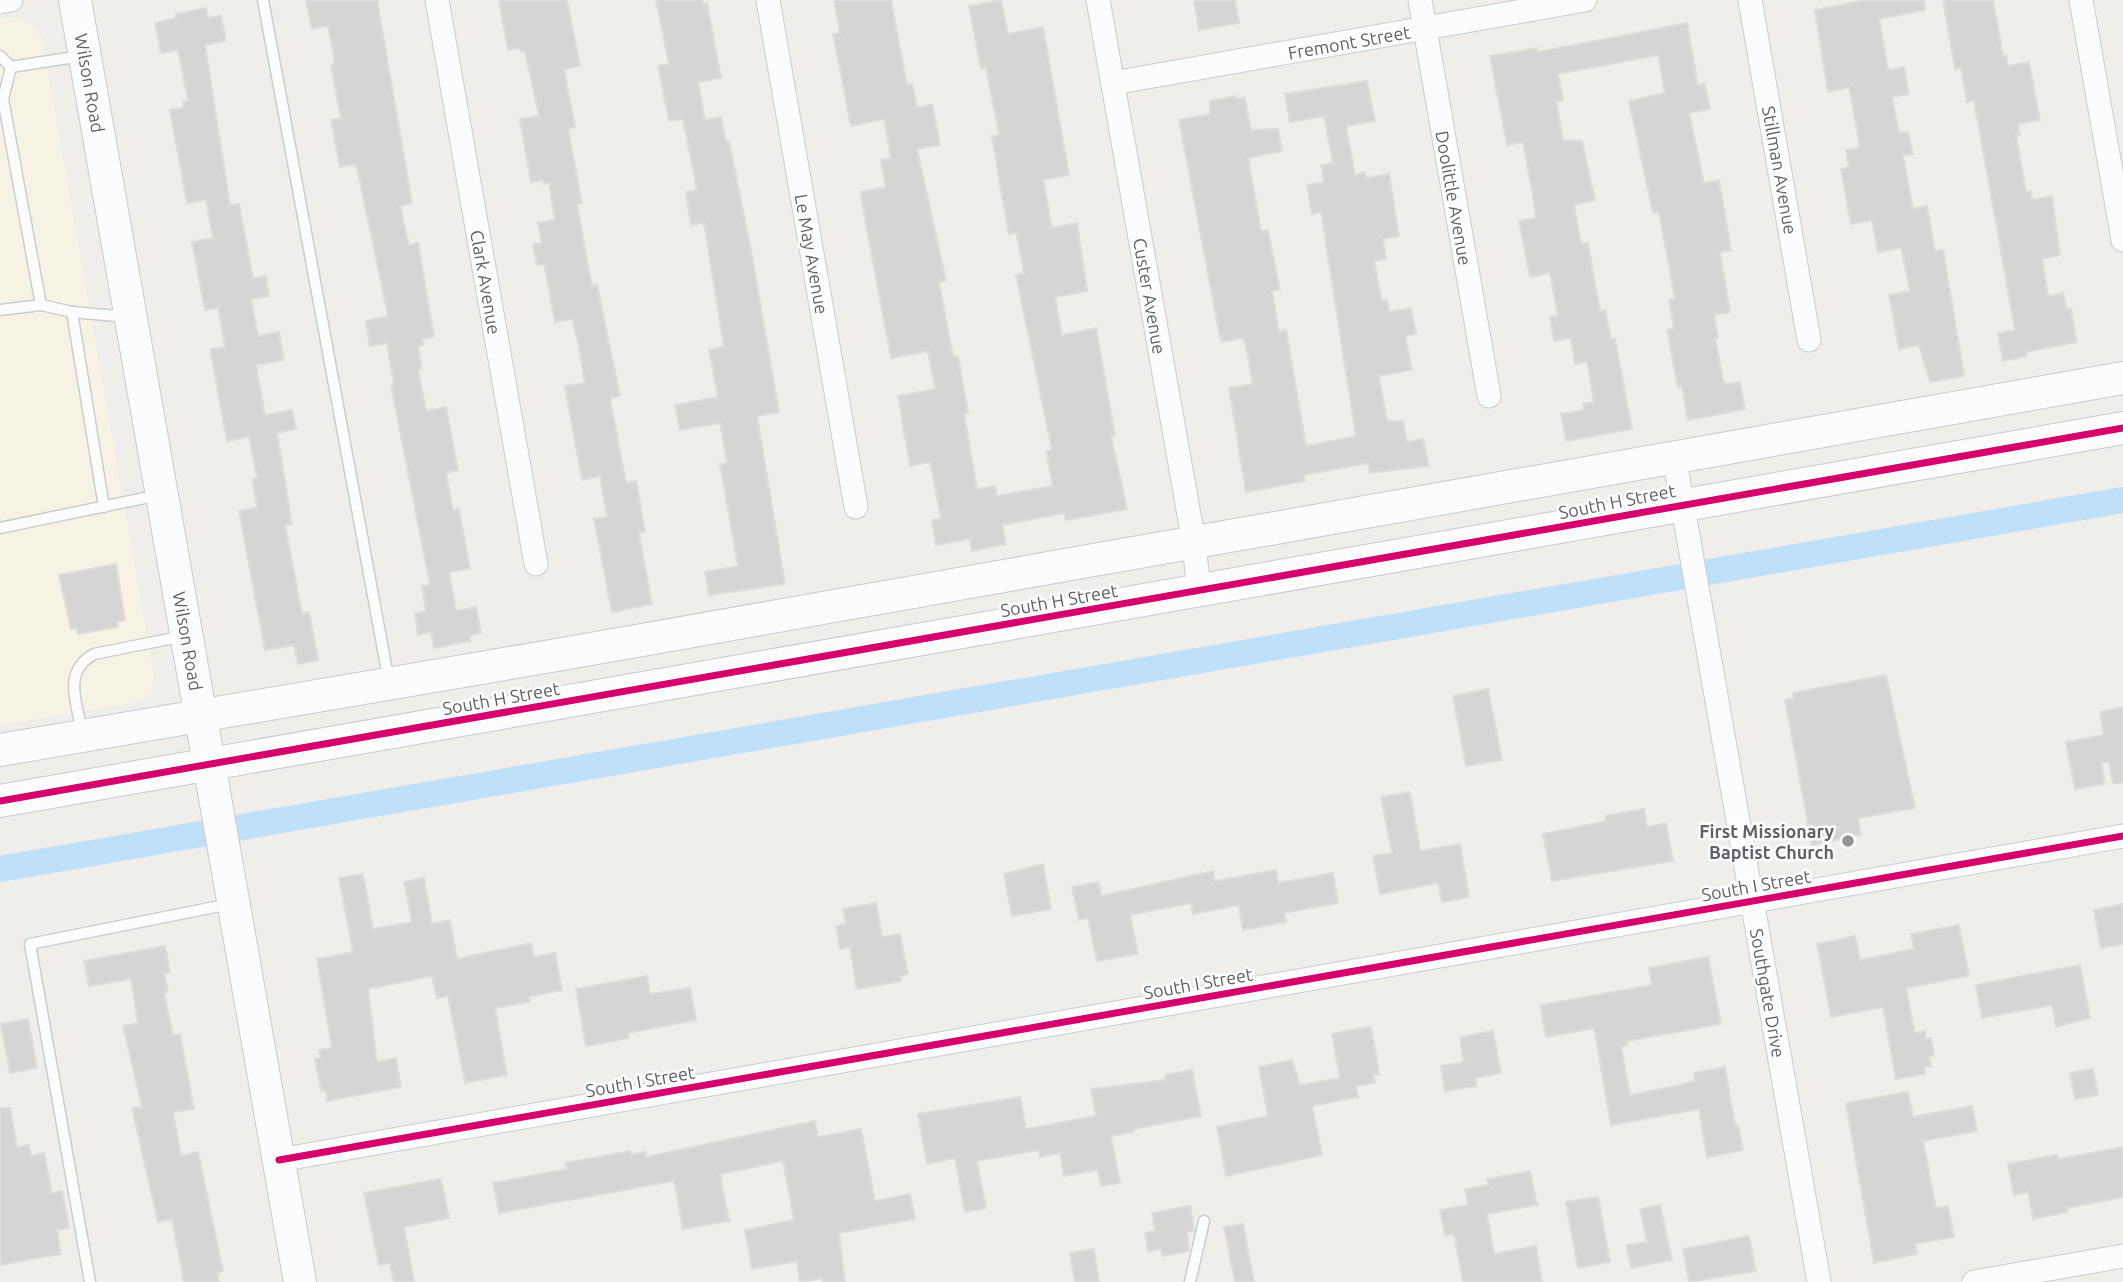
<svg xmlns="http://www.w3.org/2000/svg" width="2123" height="1282" font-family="Ubuntu,sans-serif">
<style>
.commercial{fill:#f7f3e4}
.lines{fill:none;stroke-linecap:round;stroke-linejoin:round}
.canal{stroke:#bfe0f9;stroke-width:26}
.building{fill:#d6d5d3;stroke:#deddd9;stroke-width:2}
.lane-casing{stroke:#cbcccc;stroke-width:13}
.street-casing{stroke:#cbcccc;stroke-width:25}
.secondary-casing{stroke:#cacacb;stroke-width:34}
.lane{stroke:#fdfcfc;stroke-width:10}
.street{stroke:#fdfcfc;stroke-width:23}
.secondary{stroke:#fdfcfc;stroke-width:32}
.cycleway-casing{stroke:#fff;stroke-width:11}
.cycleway{stroke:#d6006c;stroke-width:7}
.poi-dot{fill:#919496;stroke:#fff;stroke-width:2.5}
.labels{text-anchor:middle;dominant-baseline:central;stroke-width:5;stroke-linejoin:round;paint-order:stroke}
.street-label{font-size:18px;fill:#5f6368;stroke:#fff}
.poi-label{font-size:18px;font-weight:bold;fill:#5f6368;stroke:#fff;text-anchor:end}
</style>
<rect width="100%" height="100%" fill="#efeeea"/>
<path class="commercial" d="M14,17L32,26L42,39L154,677L150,694L134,702L0,725V19Z"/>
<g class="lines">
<path class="canal" d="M0,869L2123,500"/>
</g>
<g class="building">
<path d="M306,0H377L412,203L400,206L409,245L418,243L434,337L422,339L423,345L418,346L422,369L418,370L426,411L446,407L458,470L446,473L453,510L459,509L470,569L449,572L456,611L476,607L481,633L469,636L470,641L434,648L431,632L418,635L415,613L426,611L422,586L430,585L391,385H394L387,343L370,346L366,321L388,316L358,172L355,164L340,167L331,120L341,118L331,65L335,64L328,26L312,29Z"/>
<path d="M499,0H567L580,66L564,69L575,127L568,129L582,203L577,204L592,286L597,285L620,396L610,398L626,483L636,481L645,532L639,533L652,604L612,612L594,519L607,517L600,476L582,480L565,386L585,383L578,342L572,319L555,322L544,264L537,265L533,244L542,243L538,223L555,220L549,183L544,184L543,180L531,182L526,154L520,119L539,116L525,51L521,52L520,48L508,50Z"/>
<path d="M656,0H702L703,4L707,3L721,78L698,82L705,120L721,117L726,142L729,141L750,245L779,412L757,416L785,584L709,595L705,572L738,566L720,464L727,463L720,423L680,430L675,405L718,397L709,350L724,347L704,223L691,225L686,192L697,190L683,119L669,121L658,66L669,64Z"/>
<path d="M834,0H891L907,85L912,84L917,108L932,104L940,145L917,149L946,281L939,282L953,357L958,356L968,413L964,414L977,489L995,486L997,496L1053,486L1046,451L1052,450L1016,275L1024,273L1016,232L1009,234L1004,208L992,136L999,135L986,68L981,69L969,6L1001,0L1008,34L1043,27L1069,175L1043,180L1052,228L1077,223L1087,291L1055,297L1062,335L1096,328L1115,436H1111L1127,509L1066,520L1064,513L1002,525L1006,544L972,551L970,539L936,545L932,520L941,518L930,462L910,466L898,396L935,389L928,351L891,358L860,192L886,187L881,160L891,158L884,119L851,126L833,34L840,33Z"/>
<path d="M1194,0H1235L1239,23L1199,30Z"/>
<path d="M1865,0H1924L1925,10L1879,19L1888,70L1904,67L1909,94L1892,97L1899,133L1908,132L1913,154L1903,156L1913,209L1927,206L1935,251L1943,250L1964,376L1930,382L1919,345L1899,349L1889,295L1910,291L1901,248L1878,252L1872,220L1851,224L1841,169L1849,167L1846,150L1860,148L1849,87L1828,92L1815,10Z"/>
<path d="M1943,0H1993L2003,56L2006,55L2008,66L2029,62L2040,120L2018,124L2020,135H2016L2026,192L2031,191L2032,200L2052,196L2060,255L2042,259L2048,296L2063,293L2067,309L2071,308L2077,342L2026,352L2027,356L2003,361L1998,333L2015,330L1974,100L1967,102L1961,68L1955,69Z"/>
<path d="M206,8L208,18L221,16L226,41L205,45L230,205L239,204L253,279L266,276L269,296L251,299L258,336L279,332L284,360L256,365L265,415L292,410L296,429L277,433L292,524L285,525L302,614L309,612L318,660L298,664L294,645L265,650L239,511L257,507L252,479L257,478L249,437L227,441L210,349L225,347L218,308L205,310L192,242L213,238L206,200L187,203L170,110L184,107L183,101L188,100L178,50L161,53L155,23L177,18L176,14Z"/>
<path d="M1687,23L1698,85L1705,83L1710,109L1689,113L1704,183L1719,180L1731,250L1720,252L1730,312L1714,315L1718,337L1715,338L1724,384L1740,382L1745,409L1688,420L1682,386L1678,387L1667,330L1674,328L1669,300L1675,299L1659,212L1653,213L1629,101L1665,93L1658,55L1558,74L1563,100L1556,101L1563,140L1582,141L1595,200L1574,205L1581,244L1588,243L1600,311L1605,310L1611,339H1615L1632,429L1566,441L1561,414L1584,410L1583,404L1594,402L1587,362L1575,364L1571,338L1554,341L1550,317L1558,316L1550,273L1530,277L1519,221L1536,218L1533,196L1523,142L1507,145L1490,56L1537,48L1538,52Z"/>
<path d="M1367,81L1375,121L1346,126L1355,175L1365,172L1366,178L1389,174L1399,236L1383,239L1386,259L1374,261L1382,301L1387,300L1389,312L1411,308L1416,334L1405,336L1412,370L1379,376L1387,421H1403L1407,442L1423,439L1429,466L1370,473L1368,463L1304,475L1305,481L1246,492L1229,388L1253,384L1245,342L1242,338L1221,342L1179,120L1210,114V101L1236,96V99L1245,98L1251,130L1278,129L1282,151L1248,158L1261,231L1268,230L1280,290L1272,291L1279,332L1286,330L1306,446L1356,436L1321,212L1312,214L1307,185L1324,182L1321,165L1333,163L1324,116L1290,122L1285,94Z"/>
<path d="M116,564L125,620L117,622L118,627L78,634L77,628L71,629L59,575Z"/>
<path d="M1886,675L1915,808L1858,818L1861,835L1812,845L1785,700L1794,698L1793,693Z"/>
<path d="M1488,689L1502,760L1466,766L1453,696Z"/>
<path d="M2123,707V783H2113L2109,762L2101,763L2105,784L2075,789L2066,742L2104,735L2100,712Z"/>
<path d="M1410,792L1420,851L1460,844L1469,897L1442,902L1438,883L1380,894L1373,856L1392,853L1381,797Z"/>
<path d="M1644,809L1647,827L1666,823L1673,861L1552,881L1543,834L1606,821L1605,816Z"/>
<path d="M1043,864L1051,909L1012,916L1004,874Z"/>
<path d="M1276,870L1278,883L1333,873L1338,903L1284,913L1286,922L1243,930L1239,905L1193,914L1191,903L1130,915L1138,954L1097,961L1088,918L1079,920L1072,887L1099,882L1101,896L1213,871L1215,881Z"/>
<path d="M363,874L373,929L412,922L404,882L424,878L432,924L450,920L457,959L531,943L534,957L555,953L562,990L529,997L530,1002L495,1008L507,1075L465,1083L448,996L437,998L432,976L368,989L377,1062L396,1058L401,1087L327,1101L326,1090L321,1091L315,1059L321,1058L319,1050L332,1048L317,959L353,952L339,878Z"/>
<path d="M876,903L882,937L900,934L908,974L900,976L901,981L857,989L850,947L840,949L836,926L846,924L843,909Z"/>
<path d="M2123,904V944L2101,948L2094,910Z"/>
<path d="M1959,925L1969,976L1906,988L1915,1033L1925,1031L1926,1039L1931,1038L1934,1056L1929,1057L1931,1066L1924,1067L1925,1074L1896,1079L1883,1007L1831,1017L1817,944L1855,936L1860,960L1914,949L1911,934Z"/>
<path d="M165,946L170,972L164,973L168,992L164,993L173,1036L180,1034L194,1109L173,1112L181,1156L198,1152L223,1271L217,1272L219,1282H184L172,1219L158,1222L132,1108L142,1107L123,1026L138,1023L131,979L89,986L84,961Z"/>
<path d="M1708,957L1721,1024L1627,1041L1628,1045L1621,1046L1630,1095L1676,1086L1695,1081L1694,1073L1725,1067L1735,1125H1738L1743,1150L1707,1157L1699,1109L1611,1125L1594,1028L1546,1037L1540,1005L1652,985L1649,968Z"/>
<path d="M2080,965L2090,1018L2056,1027L2052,1005L1982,1018L1976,985Z"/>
<path d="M647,976L650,994L690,988L696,1020L628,1033L629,1038L586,1046L576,989Z"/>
<path d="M28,1019L37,1068L10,1073L1,1024Z"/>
<path d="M1371,1026L1379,1074L1373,1075L1375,1083L1356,1086L1358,1097L1312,1106L1322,1155L1226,1176L1217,1127L1268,1116L1259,1067L1292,1060L1300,1085L1340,1078L1332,1034Z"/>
<path d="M1493,1031L1501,1073L1475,1078L1477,1086L1445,1091L1441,1066L1464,1062L1460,1037Z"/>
<path d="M2093,1069L2098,1095L2075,1099L2070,1073Z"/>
<path d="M1192,1070L1201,1116L1133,1129L1134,1132L1111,1136L1120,1183L1101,1186L1098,1170L1064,1176L1060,1153L1040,1157L1039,1150L977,1161L986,1208L965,1212L955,1158L927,1164L918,1114L1020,1097L1026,1129L1096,1116L1091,1089L1165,1080V1075Z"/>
<path d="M1908,1092L1913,1117L1972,1106L1977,1131L1923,1141L1936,1208L1948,1206L1954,1237L1915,1244L1917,1254L1874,1263L1846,1103Z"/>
<path d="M0,1108H10L17,1147L29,1145L31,1156L44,1153L52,1193L62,1191L69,1228L57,1230L61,1254L0,1265Z"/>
<path d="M815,1121L818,1137L861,1129L875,1201L910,1194L915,1219L839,1233L845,1282H823L822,1278L800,1282L797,1261L752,1269L745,1230L794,1220L783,1161L720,1174L729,1221L683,1229L674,1181L499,1213L493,1183L567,1169L565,1163L630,1151L631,1155L645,1152L646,1157Z"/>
<path d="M2123,1147V1197L2067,1208L2068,1212L2033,1219L2028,1192L2014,1195L2008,1164L2057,1155L2058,1159Z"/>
<path d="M1530,1171L1537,1205L1487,1214L1494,1254L1536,1246L1542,1282H1463L1454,1234L1445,1235L1440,1210L1468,1205L1465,1189L1489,1185L1487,1179Z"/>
<path d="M441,1179L449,1218L404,1227L414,1282H394L390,1263L379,1265L364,1193Z"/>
<path d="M1598,1197L1610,1262L1578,1268L1566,1202Z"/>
<path d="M1660,1205L1672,1260L1631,1268L1626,1245L1647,1242L1640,1209Z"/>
<path d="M1190,1206L1194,1228V1231L1187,1232L1189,1251L1163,1256L1161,1249L1148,1251L1145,1233L1155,1231L1152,1213Z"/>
<path d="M1243,1224L1254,1282H1235L1224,1227Z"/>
<path d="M1749,1236L1756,1271L1689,1282L1683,1249Z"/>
<path d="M1094,1249L1099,1282H1075L1070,1253Z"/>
</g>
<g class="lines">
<g class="lane-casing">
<g id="lane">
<path d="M263,0L389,682"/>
<path d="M0,56L11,67"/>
<path d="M11,67L3,99L41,305"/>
<path d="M11,67L81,56"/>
<path d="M0,310L41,305L72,312L128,317"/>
<path d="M72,312L104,507"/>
<path d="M0,528L159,495"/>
<path d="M82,732C77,703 62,672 94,654L184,636"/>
<path d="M90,1282L30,944L230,904"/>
<path d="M1190,1282L1204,1221"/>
</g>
</g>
<g class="street-casing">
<g id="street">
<path d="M437,0L536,564"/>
<path d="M768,0L856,507"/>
<path d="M1098,0L1194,543L1199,592"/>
<path d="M1420,0L1489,396"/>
<path d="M1750,0L1809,340"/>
<path d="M2081,0L2123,240"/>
<path d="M0,2L11,0"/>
<path d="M1113,83L1585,0"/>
<path d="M1674,456L1819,1282"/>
<path d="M279,1160L2123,836"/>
<path d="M1974,1282L2123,1256"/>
</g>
</g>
<g class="secondary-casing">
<g id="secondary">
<path d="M75,0L300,1282"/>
<path d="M0,750L557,655L2123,378"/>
<path d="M0,801L2123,428"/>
</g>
</g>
<use href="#lane" class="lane"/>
<use href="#street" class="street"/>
<use href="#secondary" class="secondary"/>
<g class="cycleway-casing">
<g id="cycleway">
<path d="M0,801L2123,428"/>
<path d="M279,1160L2123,836"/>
</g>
</g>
<use href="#cycleway" class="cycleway"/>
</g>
<circle class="poi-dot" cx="1848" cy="841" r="7"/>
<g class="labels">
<g class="street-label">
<text transform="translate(1349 42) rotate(-10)">Fremont Street</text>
<text transform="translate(90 83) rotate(80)">Wilson Road</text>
<text transform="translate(1780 170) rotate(80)">Stillman Avenue</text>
<text transform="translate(1454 198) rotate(80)">Doolittle Avenue</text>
<text transform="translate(812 254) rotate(80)">Le May Avenue</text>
<text transform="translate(486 282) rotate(80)">Clark Avenue</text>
<text transform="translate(1150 296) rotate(80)">Custer Avenue</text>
<text transform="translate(1617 501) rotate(-11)">South H Street</text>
<text transform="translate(1059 600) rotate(-10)">South H Street</text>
<text transform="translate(188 641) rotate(80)">Wilson Road</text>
<text transform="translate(501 698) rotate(-10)">South H Street</text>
<text transform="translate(1756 885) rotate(-10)">South I Street</text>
<text transform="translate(1198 983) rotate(-10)">South I Street</text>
<text transform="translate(1768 993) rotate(80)">Southgate Drive</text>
<text transform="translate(640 1081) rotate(-10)">South I Street</text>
</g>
<g class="poi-label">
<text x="1834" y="831">First Missionary<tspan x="1834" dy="21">Baptist Church</tspan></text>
</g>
</g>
</svg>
